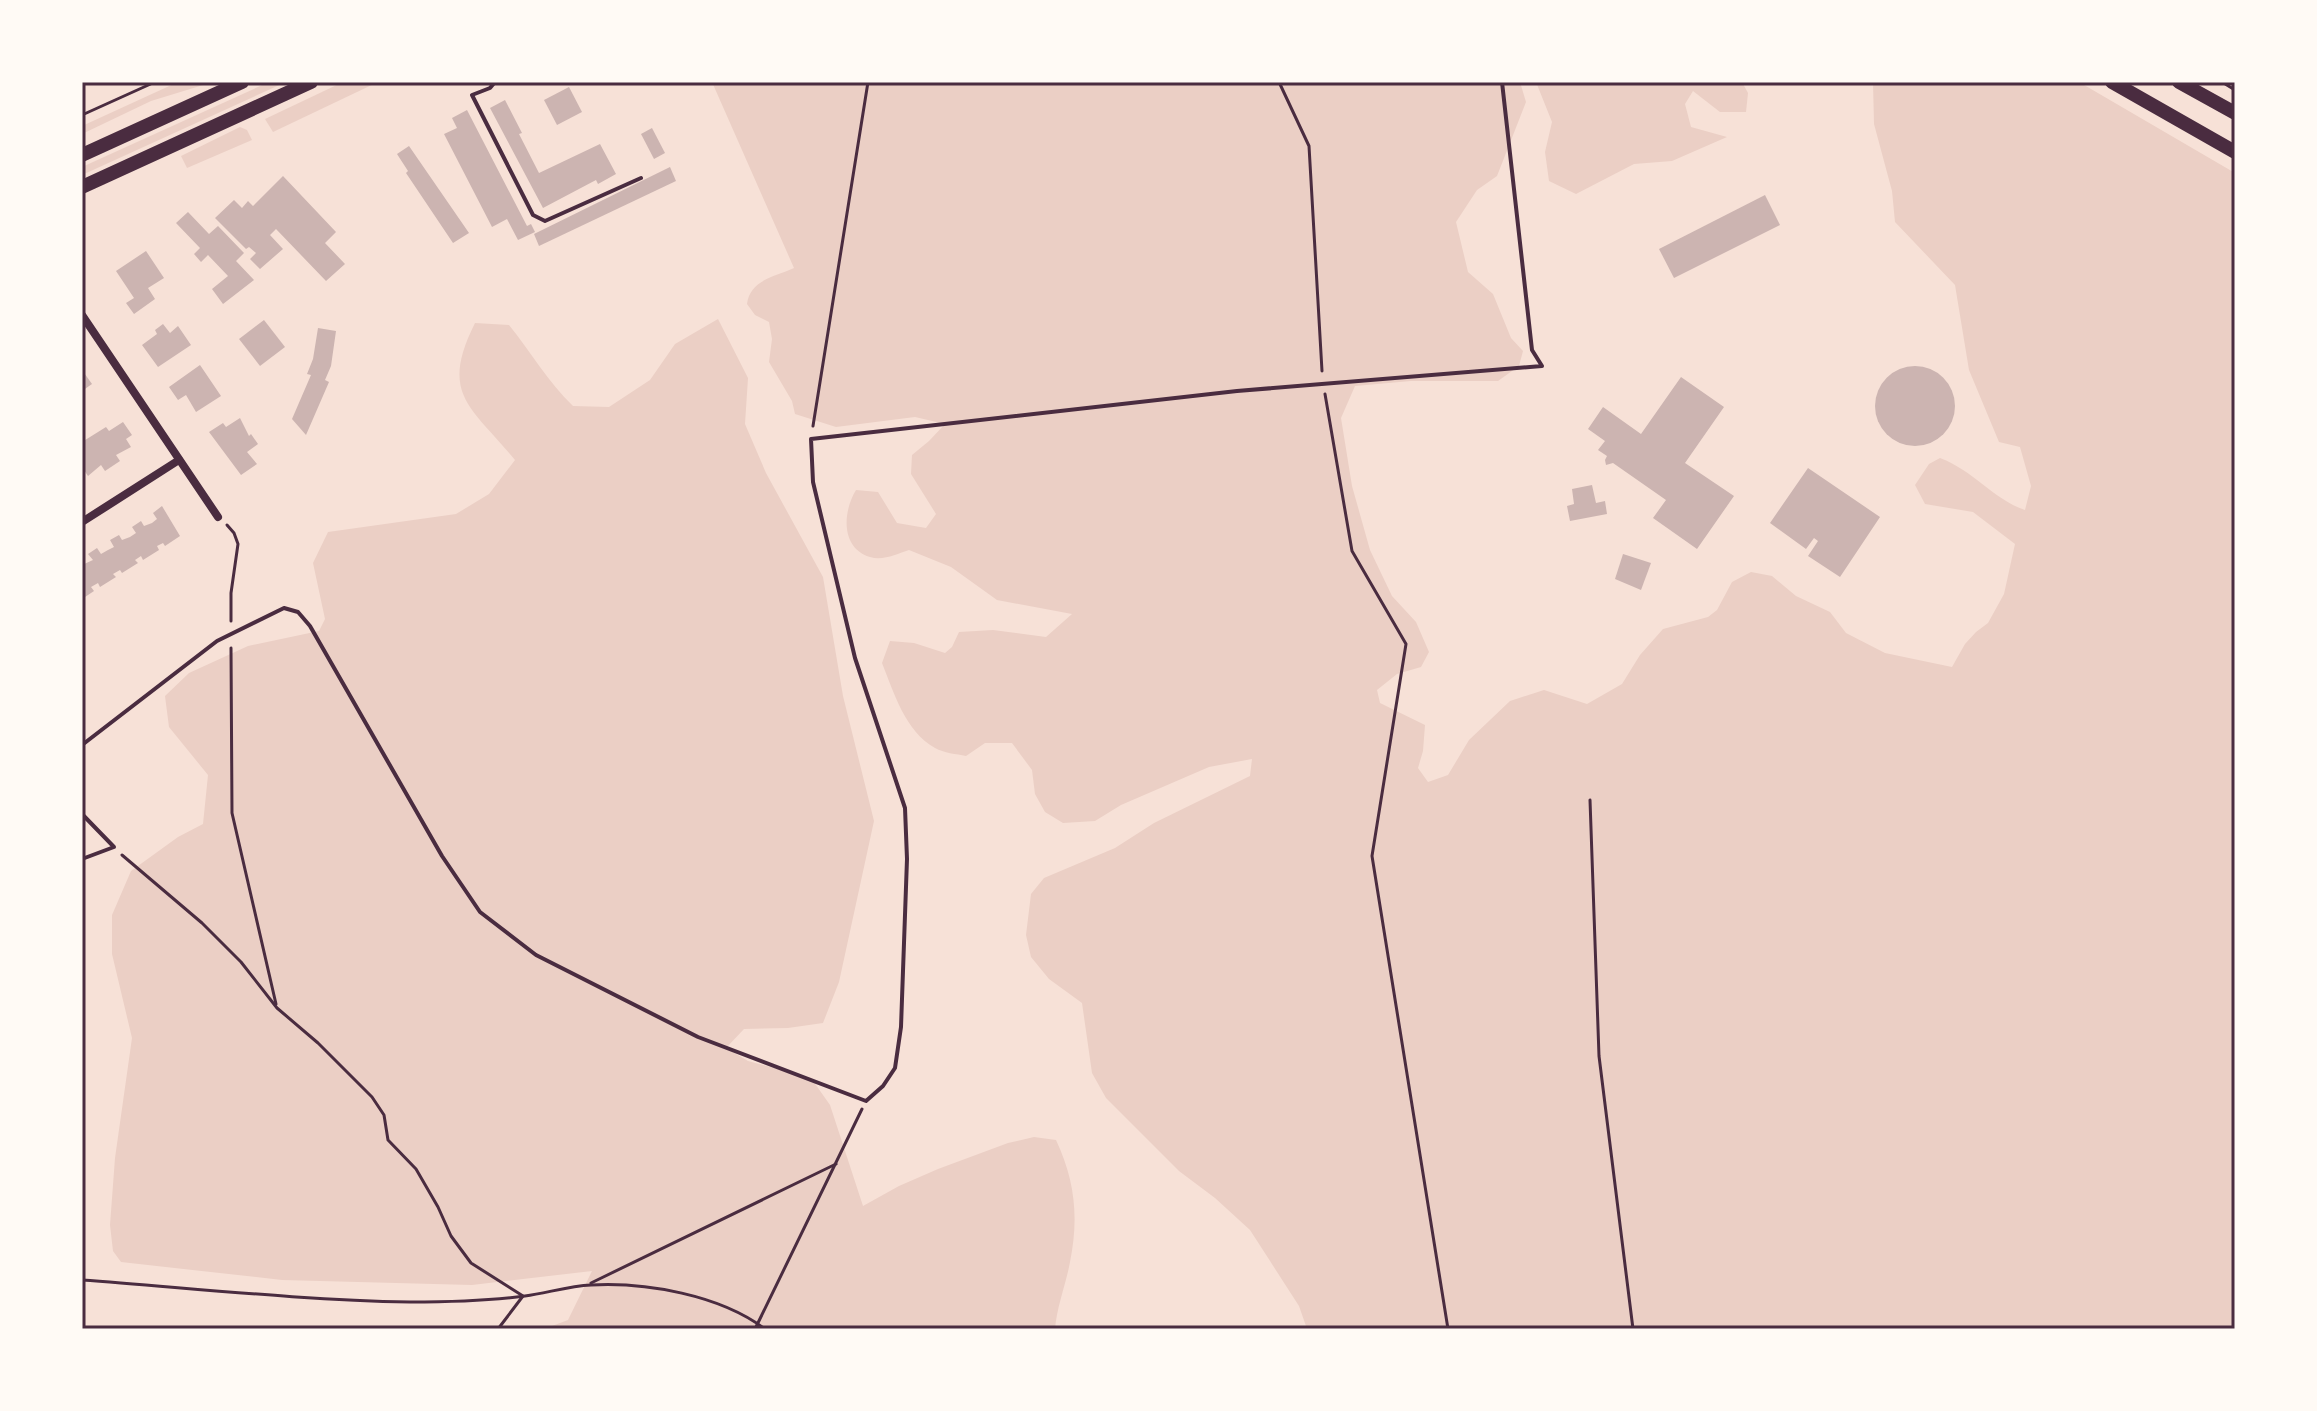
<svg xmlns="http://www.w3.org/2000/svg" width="2317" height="1411" font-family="'Titillium Web',sans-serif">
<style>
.green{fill:#ebcfc5}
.building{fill:#ccb4b1}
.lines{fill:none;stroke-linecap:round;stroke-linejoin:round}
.path{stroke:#4a2c40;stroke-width:3}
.service{stroke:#4a2c40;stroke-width:4}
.minor{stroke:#4a2c40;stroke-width:8}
.primary{stroke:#4a2c40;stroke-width:14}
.neatline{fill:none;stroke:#4a2c40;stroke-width:3}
</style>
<rect width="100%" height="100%" fill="#f7e1d7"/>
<g class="green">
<path d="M178,82H213L151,101L82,134V126Z"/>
<path d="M269,82H286L82,175V167Z"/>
<path d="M343,82H378L273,132L265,119Z"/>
<path d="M712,82H1520L1526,102L1497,176L1477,190L1456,222L1468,272L1493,294L1511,338L1523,351L1519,366L1498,381H1411L1355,386L1341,418L1352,486L1370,550L1392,596L1416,622L1429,652L1421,667L1397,674L1377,690L1380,703L1425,725L1423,751L1418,768L1428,782L1448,775L1469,740L1510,701L1544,690L1587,704L1622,684L1640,655L1663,629L1708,617L1717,610L1732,582L1751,572L1772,576L1796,596L1830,612L1846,633L1885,653L1952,667L1965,644L1976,632L1988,623L2004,594L2015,544L1973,512L1925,504L1915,485L1929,464L1940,458C1974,471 1993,499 2025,510L2031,486L2020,447L1999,442L1969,370L1955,285L1895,222L1892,191L1874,124L1873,82H2079L2235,173V1329H1307L1299,1306L1250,1230L1215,1198L1179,1171L1106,1098L1092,1073L1082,1003L1049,979L1031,957L1026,935L1031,894L1044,878L1115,848L1154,823L1250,776L1252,759L1209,767L1121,805L1095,821L1063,823L1045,812L1035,794L1032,770L1012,743H985L966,756C956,754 944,753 935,748C905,731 894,693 882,663L890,641L914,643L945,653L952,647L959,632L993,630L1046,637L1072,614L997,600L951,567L909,550C897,554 883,561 870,557C840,548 843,511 856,490L878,492L897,523L926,528L936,514L911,474L912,455L929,441L945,424L915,417L836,427L795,414L792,401L769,362L772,339L769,322L755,315L747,304C750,280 774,277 794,268Z"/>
<path d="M1536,82H1742L1748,93L1746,112H1720L1693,91L1685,104L1691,127L1727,137L1672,161L1634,164L1576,194L1549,181L1545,152L1552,122Z"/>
<path d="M240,127L247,130L252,140L187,168L181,156Z"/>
<path d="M718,319L748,378L745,424L766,473L823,577L843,696L874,821L839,982L823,1023L788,1028L744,1029L726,1048L748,1061L811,1078L830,1105L863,1206L899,1186L938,1169L1008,1143L1034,1137L1056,1140C1075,1181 1079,1217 1070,1262C1066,1284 1057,1306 1055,1329H544L568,1320L592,1271L472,1285L282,1280L121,1262L113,1251L110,1225L115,1158L132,1038L112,954V915L131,871L178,837L203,824L208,775L169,727L165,696L189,673L248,646L319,631L325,619L313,563L328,532L456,514L489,494L515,460C471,406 439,395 475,323L509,325C531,352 548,382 573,406L609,407L650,380L675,344Z"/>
</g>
<g class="building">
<path d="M569,87L582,112L557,125L544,100Z"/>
<path d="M505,100L522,133L519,134L539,173L600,144L616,174L598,184L596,180L543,208L490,108Z"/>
<path d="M467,110L527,226L531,224L535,232L518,240L507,219L492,227L444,134L457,128L452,118Z"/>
<path d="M652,128L665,153L654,159L641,134Z"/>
<path d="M409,146L469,233L453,243L406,173L408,171L397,154Z"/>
<path d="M670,167L676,181L539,246L534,234Z"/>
<path d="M283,176L336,232L325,243L345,264L326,281L276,229L270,235L283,249L260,269L250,259L256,253L249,247L246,249L215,218L234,200L242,208L248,201L253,206Z"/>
<path d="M1765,195L1780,225L1674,278L1659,249Z"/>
<path d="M188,212L209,234L218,226L244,253L236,261L254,280L223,304L212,289L228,276L208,255L201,262L194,254L200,248L176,223Z"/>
<path d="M146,251L164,278L148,288L155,299L134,314L126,303L134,298L116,271Z"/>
<path d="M264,320L285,347L260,366L239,339Z"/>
<path d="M163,324L170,333L178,326L191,345L158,367L142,345L157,334L155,330Z"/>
<path d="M318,328L336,331L331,366L325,380L329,382L306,435L292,419L311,375L307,374L313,359Z"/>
<path d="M200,365L221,396L196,412L186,395L178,400L169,387Z"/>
<circle cx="1915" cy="406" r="40"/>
<path d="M82,370L92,384L82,391Z"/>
<path d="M1681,377L1724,407L1685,463L1734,496L1697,549L1653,518L1666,500L1613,463L1606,465L1605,460L1607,456L1598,450L1605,441L1588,429L1603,407L1641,434Z"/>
<path d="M240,418L249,436L251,434L258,444L247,452L257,464L241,475L209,432L223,423L226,427Z"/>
<path d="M123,422L132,435L126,439L131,447L116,455L120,461L105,471L101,465L88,476L82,467V442L106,427L109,431Z"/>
<path d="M1808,468L1880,517L1840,577L1808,556L1818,541L1814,538L1806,549L1770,523Z"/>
<path d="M1592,485L1596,503L1605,501L1607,514L1570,521L1567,506L1574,504L1572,489Z"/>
<path d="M162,506L180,536L165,546L163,543L157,546L159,550L143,560L141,556L135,560L138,563L122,573L120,570L113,574L116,577L100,587L98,583L91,587L94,591L82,599V565L93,560L88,554L97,548L101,554L108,550L114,547L110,540L119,535L122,540L130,537L136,533L132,527L141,521L144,526L152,523L157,519L153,513Z"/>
<path d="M1623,554L1651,563L1641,590L1615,579Z"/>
</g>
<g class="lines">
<g class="path">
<path d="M1279,82L1309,146L1322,371"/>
<path d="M2222,82L2235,90"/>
<path d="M2232,82L2235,84"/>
<path d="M82,115L155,82"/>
<path d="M1325,394L1352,551L1406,644L1372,856L1448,1329"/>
<path d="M813,426L868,82"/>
<path d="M227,525L234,533L238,544L231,593V621"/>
<path d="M231,648L232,813L276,1004"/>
<path d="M1590,800L1599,1056L1633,1329"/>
<path d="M122,855L202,923L241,962L277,1008L318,1043L372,1097L384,1115L388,1140L416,1169L438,1207L451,1236L471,1263L523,1296L498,1329"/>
<path d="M82,1280C191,1288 300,1300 410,1302C447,1302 488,1301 525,1296C547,1293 569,1286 591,1285C646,1282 720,1295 765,1329"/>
<path d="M591,1283L836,1164"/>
<path d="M755,1329L862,1109"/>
</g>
<g class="service">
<path d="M495,82L490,88L472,95L533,215L545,221L641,178"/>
<path d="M82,745L217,641L284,608L298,612L310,626L442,856L480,912L536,955L698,1037L866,1101L883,1086L895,1068L901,1027L907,859L905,808L855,658L813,482L811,439L1237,391L1542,366L1532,350L1502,82"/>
<path d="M82,814L114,847L82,859"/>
</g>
<g class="minor">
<path d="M82,315L218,517"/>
<path d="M82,522L179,460"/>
</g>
<g class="primary">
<path d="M2112,82L2235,152"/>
<path d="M2179,82L2235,113"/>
<path d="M82,155L242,82"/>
<path d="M82,187L311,82"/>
</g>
</g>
<rect width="2317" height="1411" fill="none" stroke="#fffaf5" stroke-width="168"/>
<rect x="84" y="84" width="2149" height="1243" class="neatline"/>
</svg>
